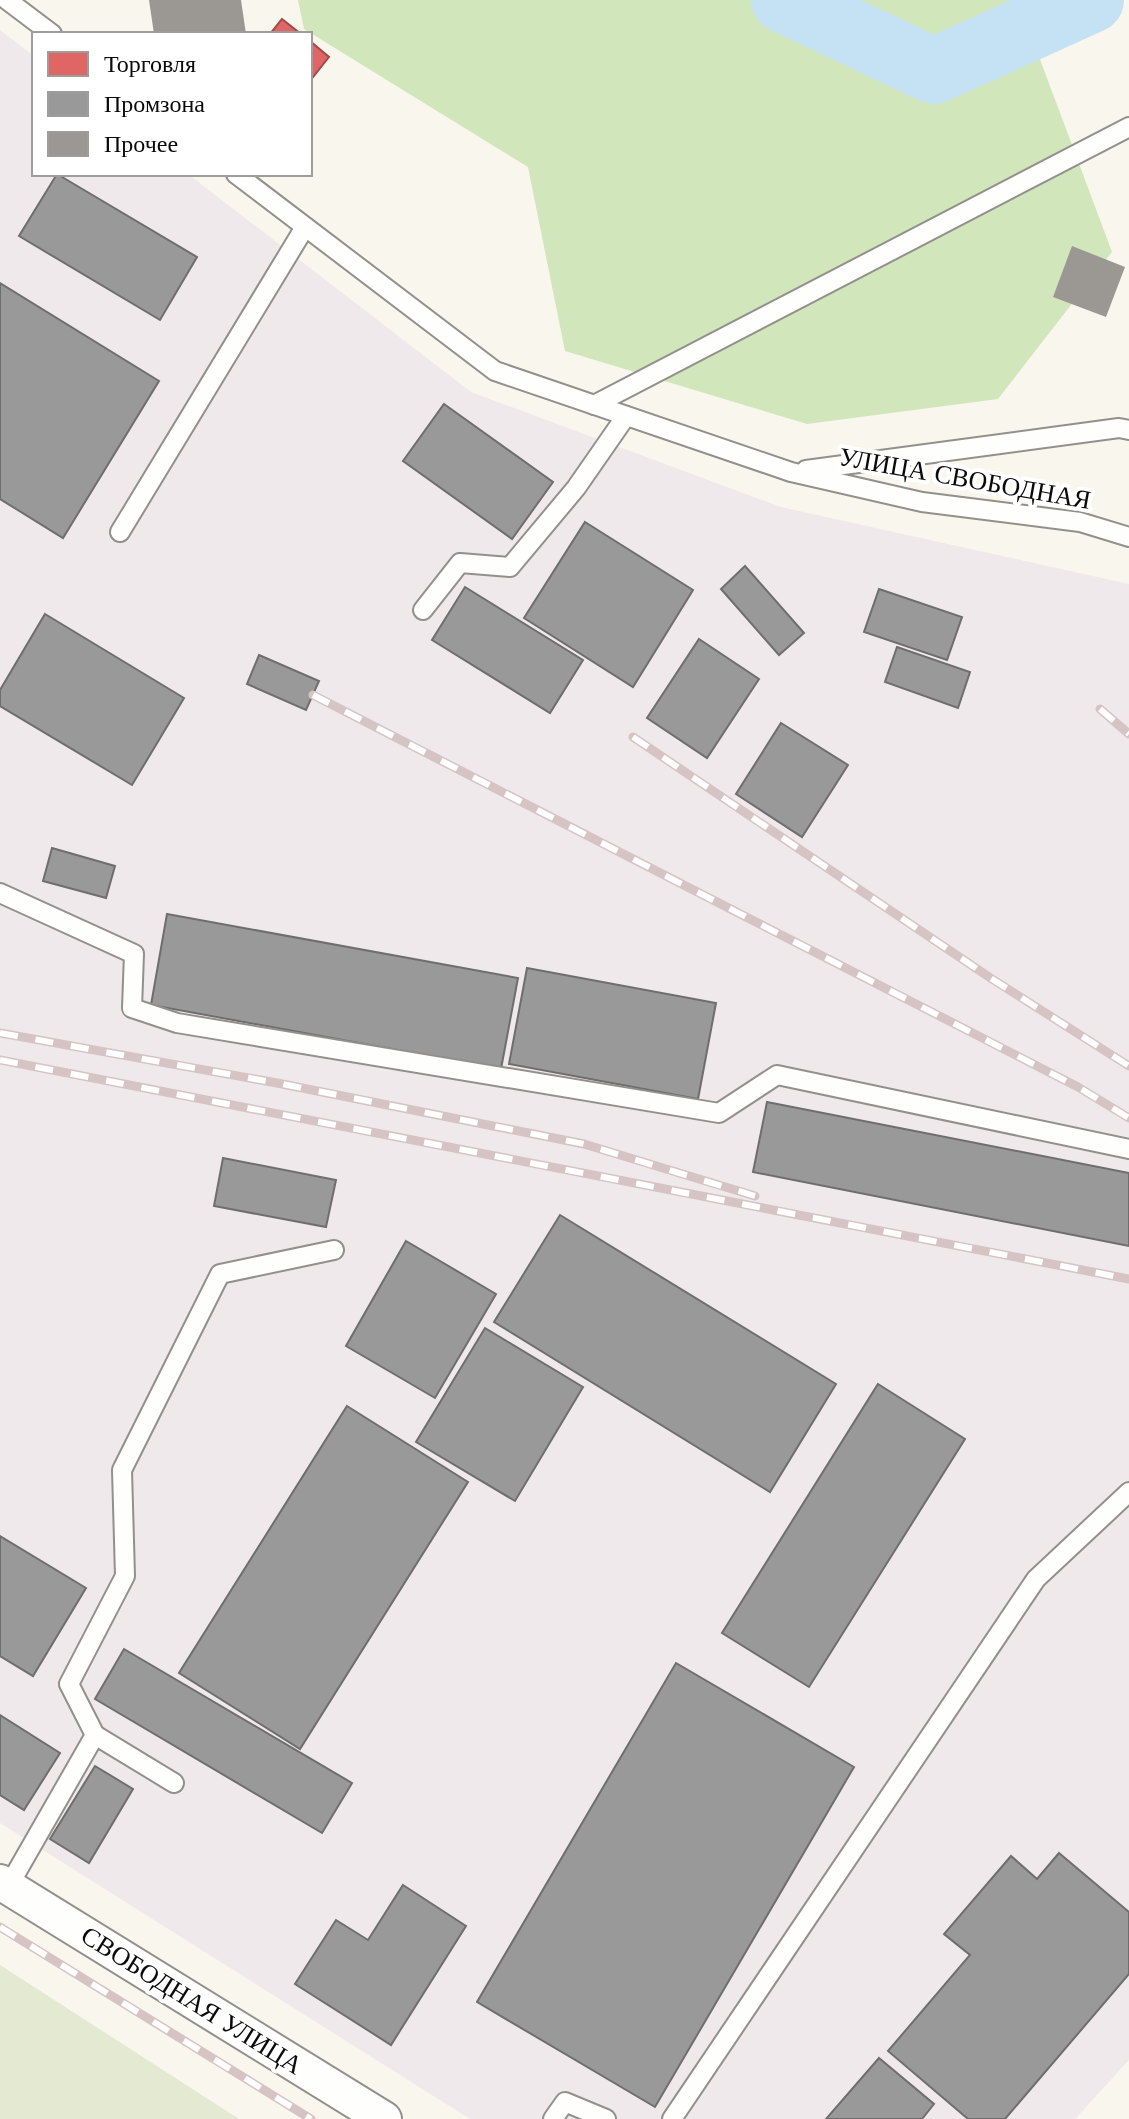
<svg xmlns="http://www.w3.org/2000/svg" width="1129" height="2119" font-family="'Libre Baskerville',serif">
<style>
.industrial{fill:#f0e9eb}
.forest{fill:#d1e6bb}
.cemetery{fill:#e4e9d2}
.shops{fill:#e06666;stroke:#a04a4a;stroke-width:2}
.industry{fill:#999;stroke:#6e6e6e;stroke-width:2}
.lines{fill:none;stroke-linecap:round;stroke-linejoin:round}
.river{stroke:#c4e2f3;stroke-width:66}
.building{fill:#9b9894}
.service-casing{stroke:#92908c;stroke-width:22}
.minor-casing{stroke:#92908c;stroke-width:38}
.service{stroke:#fefefc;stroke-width:18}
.minor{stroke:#fefefc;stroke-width:34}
.rail-casing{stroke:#d5c4c3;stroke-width:9}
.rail{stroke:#fff;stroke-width:6;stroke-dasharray:18;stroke-linecap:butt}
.labels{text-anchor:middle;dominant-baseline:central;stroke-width:8;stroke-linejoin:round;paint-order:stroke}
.street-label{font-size:26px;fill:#0a0a0a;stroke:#fff}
</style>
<rect width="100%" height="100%" fill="#f9f6ed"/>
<path class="industrial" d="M0,30L34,56V174H188L471,392L781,507L1129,584V2060L1075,2119H470L0,1823Z"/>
<path class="forest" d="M298,0H1027L1038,54L1112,252L998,399L807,424L565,351L528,167L304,29Z"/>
<path class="cemetery" d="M0,1965L239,2119H0Z"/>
<g class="shops">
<path d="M282,19L301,34H270Z"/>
<path d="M310,41L329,57L310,81Z"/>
</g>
<g class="industry">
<path d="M57,174L197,257L160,320L19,236Z"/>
<path d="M0,283L159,381L63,538L0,499Z"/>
<path d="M444,404L553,482L512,539L403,461Z"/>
<path d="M585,522L693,590L633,687L524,618Z"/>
<path d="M745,566L804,633L779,655L721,589Z"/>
<path d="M465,587L583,660L550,713L432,640Z"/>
<path d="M879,589L962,617L947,660L864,632Z"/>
<path d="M45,614L184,698L132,785L0,706V690Z"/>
<path d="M699,639L759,679L707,758L647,718Z"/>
<path d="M897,647L970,672L958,708L885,682Z"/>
<path d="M259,655L319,681L306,710L247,684Z"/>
<path d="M781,723L848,765L802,837L736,794Z"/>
<path d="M52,848L115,866L106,898L43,881Z"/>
<path d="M167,914L518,978L501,1069L151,1005Z"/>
<path d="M527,968L716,1003L698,1099L509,1064Z"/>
<path d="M767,1102L1129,1173V1246L753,1172Z"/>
<path d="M223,1158L336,1180L326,1227L214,1206Z"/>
<path d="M560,1215L836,1384L770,1492L494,1322Z"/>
<path d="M406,1241L496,1294L435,1398L346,1346Z"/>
<path d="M485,1328L583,1387L515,1501L416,1442Z"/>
<path d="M878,1384L965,1439L809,1687L722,1633Z"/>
<path d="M347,1406L468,1482L300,1749L179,1673Z"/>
<path d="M0,1536L86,1588L33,1676L0,1656Z"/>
<path d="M124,1649L352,1783L322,1833L95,1699Z"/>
<path d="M676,1663L854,1767L655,2107L477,2002Z"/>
<path d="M0,1715L60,1753L24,1810L0,1795Z"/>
<path d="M95,1766L133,1789L89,1863L50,1839Z"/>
<path d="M1059,1853L1129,1912V1974L1005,2119H968L888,2051L970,1955L944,1934L1011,1856L1037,1879Z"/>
<path d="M403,1885L466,1926L391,2045L295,1984L336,1920L368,1940Z"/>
<path d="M879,2058L934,2104L922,2119H826Z"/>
</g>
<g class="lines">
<path class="river" d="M784,0L934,71L1091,0"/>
</g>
<g class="building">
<path d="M149,0H241L246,34H154Z"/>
<path d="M1072,246L1125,267L1106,317L1053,297Z"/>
</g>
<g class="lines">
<g class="service-casing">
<g id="service">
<path d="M7,0L52,34"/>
<path d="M236,174L495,371L791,472L922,502L1080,522L1129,537"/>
<path d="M594,405L1129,127"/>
<path d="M806,470L1119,428L1129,430"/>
<path d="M120,532L305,227"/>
<path d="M423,610L460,563L510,567L576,488L626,416"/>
<path d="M0,893L134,954L132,1008L177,1023L719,1113L777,1075L1129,1149"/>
<path d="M95,1735L174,1783"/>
<path d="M8,1887L95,1735L69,1684L125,1576L122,1470L220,1274L334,1250"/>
<path d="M553,2119L565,2102L606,2119"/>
<path d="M672,2119L1036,1579L1129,1492"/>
</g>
</g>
<g class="minor-casing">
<path id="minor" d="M0,1882L384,2119"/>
</g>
<use href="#service" class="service"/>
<use href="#minor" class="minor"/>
<g class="rail-casing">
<g id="rail">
<path d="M313,695L1078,1087L1129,1118"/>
<path d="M1100,709L1129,734"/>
<path d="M633,737L992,979L1129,1066"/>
<path d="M0,1033L277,1083L584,1144L755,1196"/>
<path d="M0,1060L1129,1279"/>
<path d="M0,1927L311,2119"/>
</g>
</g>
<use href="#rail" class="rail"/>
</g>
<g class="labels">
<g class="street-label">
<text transform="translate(965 478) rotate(10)">УЛИЦА СВОБОДНАЯ</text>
<text transform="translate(192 2000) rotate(32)">СВОБОДНАЯ УЛИЦА</text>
</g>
</g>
<rect x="32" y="32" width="280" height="144" fill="#ffffff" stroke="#9d9d9d" stroke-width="2"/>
<rect x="48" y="52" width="40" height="24" fill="#e06666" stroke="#9d9d9d" stroke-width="2"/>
<text x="104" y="72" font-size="24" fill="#0a0a0a">Торговля</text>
<rect x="48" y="92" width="40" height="24" fill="#999999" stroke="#9d9d9d" stroke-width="2"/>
<text x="104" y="112" font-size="24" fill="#0a0a0a">Промзона</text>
<rect x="48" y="132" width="40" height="24" fill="#9b9894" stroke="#9d9d9d" stroke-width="2"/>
<text x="104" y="152" font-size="24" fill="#0a0a0a">Прочее</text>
</svg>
